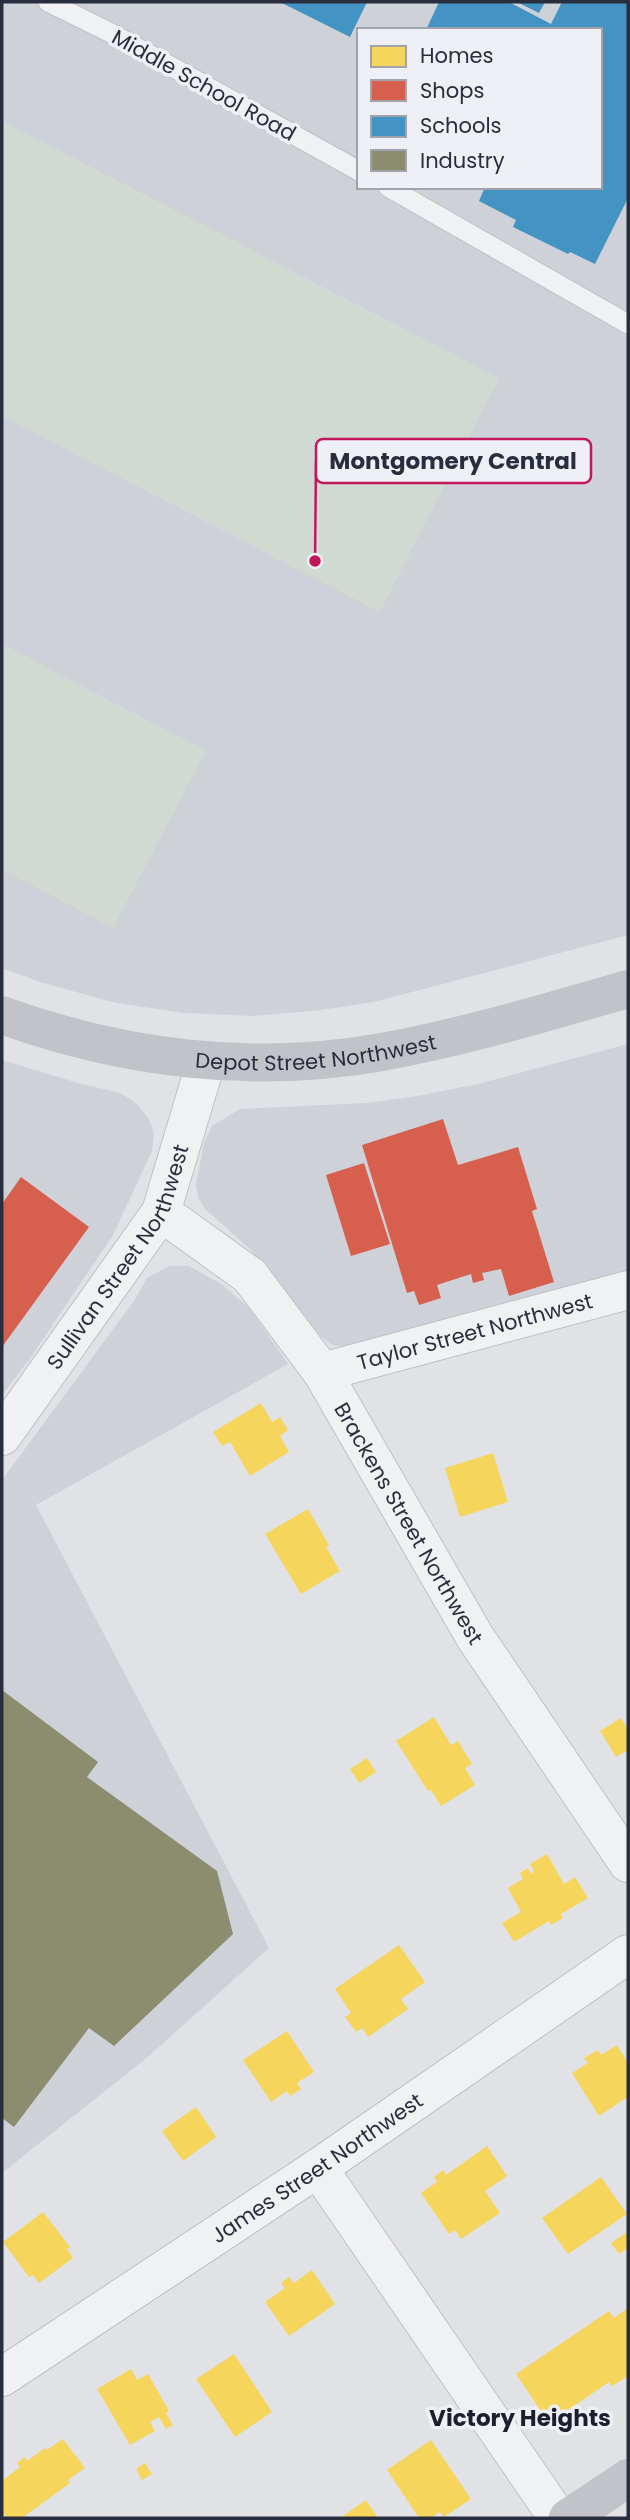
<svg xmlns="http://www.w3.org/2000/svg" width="630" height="2520" font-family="Poppins,sans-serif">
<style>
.built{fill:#cfd1d9;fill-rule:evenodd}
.green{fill:#d0d9d2}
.homes{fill:#f6d55c}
.shops{fill:#d6604d}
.schools{fill:#4393c3}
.industry{fill:#8c8c6e}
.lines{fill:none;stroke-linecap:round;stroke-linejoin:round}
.lane-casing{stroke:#bfc0c4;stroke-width:21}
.street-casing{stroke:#bfc0c4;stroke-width:40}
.lane{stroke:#f0f1f3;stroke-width:19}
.street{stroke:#f0f1f3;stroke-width:38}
.secondary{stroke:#c2c3c8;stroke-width:38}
.labels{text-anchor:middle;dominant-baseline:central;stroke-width:7;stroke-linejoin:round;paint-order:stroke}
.street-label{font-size:21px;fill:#292e3e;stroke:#eff0f5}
.neighbourhood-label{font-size:23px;font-weight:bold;fill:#1b1f2e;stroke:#eff0f5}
.leader{fill:none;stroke:#c2185b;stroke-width:2.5}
.callout-dot{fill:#c2185b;stroke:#eff0f5;stroke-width:2.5}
.callout{fill:#eff0f5;stroke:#c2185b;stroke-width:2.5}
.callout-label{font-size:23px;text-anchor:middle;font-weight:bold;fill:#292e3e}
</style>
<rect width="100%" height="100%" fill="#e1e2e6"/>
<g class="built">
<path d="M2,2H628V935L374,1002L321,1010L254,1016L184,1013L116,1003L40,982L2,968ZM359,30H600V187H359Z"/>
<path d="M628,1044V1276L347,1348L333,1345L321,1337L251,1250L204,1208L198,1197L196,1184L204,1143L212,1126L240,1109L367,1103L417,1096L478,1084Z"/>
<path d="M2,1060L78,1083L120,1093L136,1103L149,1119L154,1134L152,1151L113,1235L31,1357L2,1395Z"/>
<path d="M169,1266H189L221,1284L249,1308L288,1364L36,1505L269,1948L149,2056L2,2173V1480L134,1301L147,1278Z"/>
</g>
<g class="green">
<path d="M2,121L499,378L380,612L2,416Z"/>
<path d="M2,644L206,751L113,928L2,869Z"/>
</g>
<g class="homes">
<path d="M261,1403L272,1422L280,1417L288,1430L280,1436L289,1452L250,1476L230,1442L222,1446L213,1432Z"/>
<path d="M493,1453L508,1502L460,1517L445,1468Z"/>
<path d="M308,1509L329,1545L326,1547L340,1571L301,1594L265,1534Z"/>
<path d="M434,1717L451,1745L458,1741L472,1764L465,1768L475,1785L441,1806L431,1790L428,1791L396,1741Z"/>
<path d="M621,1718L628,1730V1750L616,1757L600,1731Z"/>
<path d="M367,1758L376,1772L359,1783L350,1769Z"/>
<path d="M547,1854L564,1884L575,1877L588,1898L561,1914L563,1918L551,1925L549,1921L514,1942L502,1923L521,1912L508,1888L523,1879L520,1873L528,1868L531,1874L534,1871L530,1864Z"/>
<path d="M399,1945L425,1982L401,1999L408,2009L368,2037L362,2028L356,2032L345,2017L351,2013L335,1989Z"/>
<path d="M287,2031L314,2072L297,2083L301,2089L290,2096L287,2091L271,2102L243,2060Z"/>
<path d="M617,2045L628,2063V2102L626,2098L599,2116L572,2073L588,2063L584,2058L598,2050L601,2055Z"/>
<path d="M196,2107L216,2137L183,2161L162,2131Z"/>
<path d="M487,2146L507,2176L485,2191L500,2213L461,2239L455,2230L449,2234L421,2193L437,2182L434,2177L443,2170L446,2175Z"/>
<path d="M601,2177L627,2214L568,2254L542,2218Z"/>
<path d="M43,2212L70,2247L67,2249L73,2258L39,2283L33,2275L29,2277L3,2242Z"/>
<path d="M627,2232L628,2248L619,2254L611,2243Z"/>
<path d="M312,2270L335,2304L289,2336L265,2302L285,2288L281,2283L289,2277L294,2283Z"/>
<path d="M628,2308V2376L612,2386L609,2382L549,2423L516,2374L609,2311L614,2318Z"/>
<path d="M234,2354L272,2412L235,2437L196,2379Z"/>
<path d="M131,2369L137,2380L148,2374L169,2411L166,2413L173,2425L166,2429L159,2417L150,2422L155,2431L130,2445L97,2389Z"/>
<path d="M63,2439L85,2468L68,2480L70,2483L22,2518H7L2,2511V2481L20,2467L17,2463L25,2457L27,2461L45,2448L47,2450Z"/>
<path d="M431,2440L471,2499L444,2517L440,2512L430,2518H419L387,2470Z"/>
<path d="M145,2463L152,2474L142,2480L136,2469Z"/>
<path d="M366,2500L378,2518H340Z"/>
</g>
<g class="shops">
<path d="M443,1119L458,1165L518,1147L537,1209L532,1211L554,1282L509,1296L501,1269L482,1273L484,1280L473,1283L471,1274L437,1285L441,1298L419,1305L414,1291L407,1293L362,1145Z"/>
<path d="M364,1163L390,1244L351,1256L326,1175Z"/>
<path d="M21,1177L89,1227L2,1347V1204Z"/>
</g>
<g class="schools">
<path d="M280,2H367L350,37Z"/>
<path d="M439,2H509L551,24L562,2H628V198L595,264L570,252L568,254L513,227L516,220L479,201L485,187H600V30H426Z"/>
<path d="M517,2H545L539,13Z"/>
</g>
<path class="industry" d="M2,1690L98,1762L87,1777L217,1871L233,1934L114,2046L89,2028L14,2127L2,2118Z"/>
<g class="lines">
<g class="lane-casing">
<g id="lane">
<path d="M48,2L111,33L359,171"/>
<path d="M388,187L628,324"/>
</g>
</g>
<g class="street-casing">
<g id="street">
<path id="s1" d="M161,1212L250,1276L322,1372L475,1637L628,1863"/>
<path id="s2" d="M322,1372L628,1290"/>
<path id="s3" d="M2,1436L161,1212L206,1062"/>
<path d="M318,2168L558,2518"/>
<path id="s4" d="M2,2377L318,2168L628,1954"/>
</g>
</g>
<use href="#lane" class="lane"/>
<use href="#street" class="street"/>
<g class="secondary">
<path id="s5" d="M2,1015C123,1059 254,1075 382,1052C465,1037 547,1012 628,989"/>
<path d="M568,2518L628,2478"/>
</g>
</g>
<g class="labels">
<g class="street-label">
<text transform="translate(204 85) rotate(29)">Middle School Road</text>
<text stroke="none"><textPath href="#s5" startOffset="320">Depot Street Northwest</textPath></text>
<text stroke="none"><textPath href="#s3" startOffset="215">Sullivan Street Northwest</textPath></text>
<text stroke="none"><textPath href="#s2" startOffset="158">Taylor Street Northwest</textPath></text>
<text stroke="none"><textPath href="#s1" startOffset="404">Brackens Street Northwest</textPath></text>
<text stroke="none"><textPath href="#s4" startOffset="378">James Street Northwest</textPath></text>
</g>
<g class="neighbourhood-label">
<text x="520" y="2418">Victory Heights</text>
</g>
</g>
<path class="leader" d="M315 561L316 461"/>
<circle class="callout-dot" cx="315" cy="561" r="7"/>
<rect class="callout" x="316" y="439" width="275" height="44" rx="7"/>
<g class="callout-label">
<text x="453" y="469">Montgomery Central</text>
</g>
<rect width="630" height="2520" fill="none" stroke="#292e3e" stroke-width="7"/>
<rect x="357" y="28" width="245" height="161" fill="#eff0f5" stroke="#a0a2ac" stroke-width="2"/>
<rect x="371" y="46" width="35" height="21" fill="#f6d55c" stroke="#a0a2ac" stroke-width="2"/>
<text x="420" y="63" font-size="21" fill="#292e3e">Homes</text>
<rect x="371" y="80" width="35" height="21" fill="#d6604d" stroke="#a0a2ac" stroke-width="2"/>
<text x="420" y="98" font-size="21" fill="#292e3e">Shops</text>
<rect x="371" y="116" width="35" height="21" fill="#4393c3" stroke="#a0a2ac" stroke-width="2"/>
<text x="420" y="133" font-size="21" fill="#292e3e">Schools</text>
<rect x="371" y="150" width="35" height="21" fill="#8c8c6e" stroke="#a0a2ac" stroke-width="2"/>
<text x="420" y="168" font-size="21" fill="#292e3e">Industry</text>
</svg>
